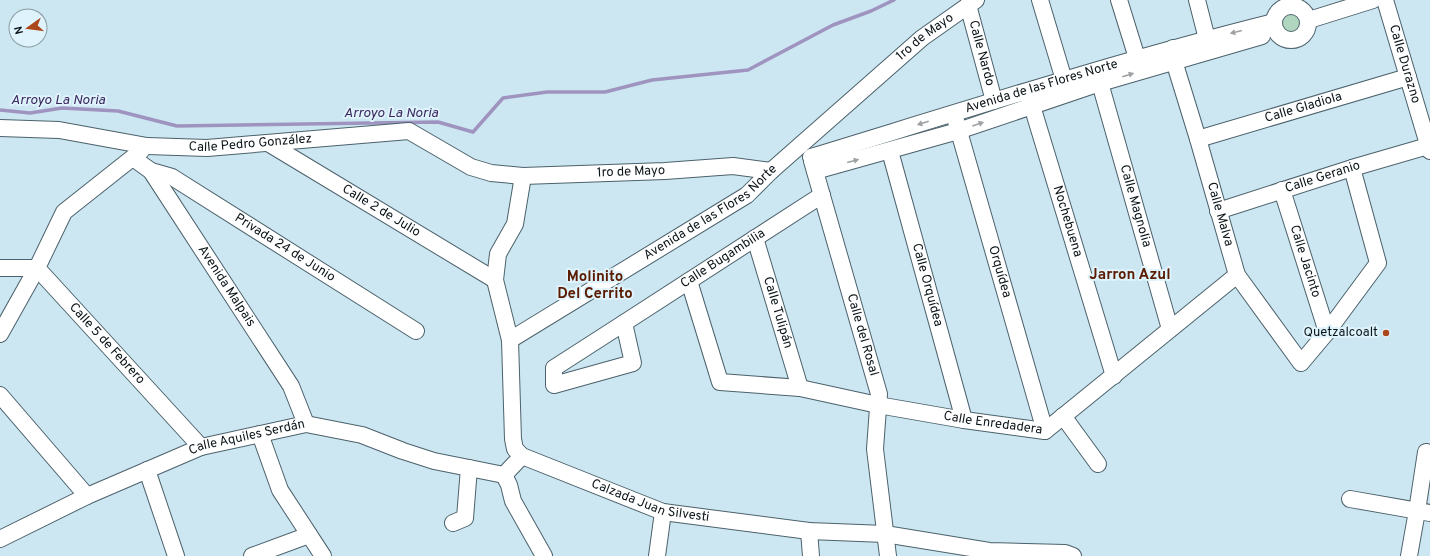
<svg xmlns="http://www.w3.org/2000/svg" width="1430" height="556" font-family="Overpass,sans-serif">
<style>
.park{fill:#b1d6bf}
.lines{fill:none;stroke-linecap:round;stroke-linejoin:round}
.stream{stroke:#9f94bf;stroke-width:3.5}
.minor-casing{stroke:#4b616b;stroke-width:18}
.minor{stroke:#fff;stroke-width:16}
.oneway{fill:#9da1a3}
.poi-dot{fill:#ac471b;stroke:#dff3fc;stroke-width:1.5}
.labels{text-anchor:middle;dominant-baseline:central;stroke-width:4;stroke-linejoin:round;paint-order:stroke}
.street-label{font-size:13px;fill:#0b1418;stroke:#dff3fc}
.poi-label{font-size:13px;fill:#0b1418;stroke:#dff3fc;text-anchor:end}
.water-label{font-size:14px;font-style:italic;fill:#3b285e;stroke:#dff3fc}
.quarter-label{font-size:15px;font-weight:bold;fill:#5a1b00;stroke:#dff3fc}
</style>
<rect width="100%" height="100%" fill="#cde7f2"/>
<path class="park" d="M1288,6L1308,19L1293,40L1275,28Z"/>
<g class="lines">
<path class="stream" d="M0,110L30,113L62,108L118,111L177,126L438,122L473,132L503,98L547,92H605L652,80L748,70L833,25L871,11L894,0"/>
<g class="minor-casing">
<g id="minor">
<path d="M1040,0L1064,80"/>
<path d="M1119,0L1137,58"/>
<path d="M1197,0L1207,39"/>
<path id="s1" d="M1385,0L1430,151"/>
<path id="s2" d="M968,5L994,101"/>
<circle cx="1291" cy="23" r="17"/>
<path d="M1309,20L1373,0"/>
<path id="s3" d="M1173,48L1174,61L1198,139L1237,275L1301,363L1327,332L1378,263L1352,168"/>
<path id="s4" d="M1100,83L1170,329"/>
<path id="s5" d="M1029,96L1114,376"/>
<path id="s6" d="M956,121L1045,431"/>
<path id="s7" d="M0,128L59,130L147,146L207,148L409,131L471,167L491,173L523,176L665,171L733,166L771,171"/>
<path id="s8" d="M1198,139L1408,77"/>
<path id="s9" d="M268,143L495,280"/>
<path id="s10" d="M890,151L964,420"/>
<path id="s11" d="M811,157C965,110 1118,61 1274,22"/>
<path id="s12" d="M133,158L151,171L291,386L306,424"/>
<path id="s13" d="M812,161L879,394L875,449L888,556"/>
<path id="s14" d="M151,171L172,177L416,331"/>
<path d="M815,171L958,131L1100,83L1262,36"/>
<path id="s15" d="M523,176L515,224L498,254L495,280L510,340L513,439L515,449L522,456L663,512L809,531L885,534L989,551L1065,553L1073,556"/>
<path id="s16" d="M1282,190L1327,332"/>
<path id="s17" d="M1218,211L1352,168L1428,146"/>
<path id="s18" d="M755,238L800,388"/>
<path id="s19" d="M0,268H37L201,447"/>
<path id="s20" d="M689,281L720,382L800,388L878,405L964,420L1045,431L1237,275"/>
<path id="s21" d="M624,323L822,195"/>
<path d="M624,323L633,363L554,385V368Z"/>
<path d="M0,334L37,268L64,212L141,151"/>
<path id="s22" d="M510,340L747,195L771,171L922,38L976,0"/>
<path d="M0,395L87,496"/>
<path d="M1063,416L1098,464"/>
<path d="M260,434L280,490L323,556"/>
<path d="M147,470L176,556"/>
<path d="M504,475L509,485L513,501L544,556"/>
<path d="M1350,499L1430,513"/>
<path d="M453,523L465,518L469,468"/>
<path d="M809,531L811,556"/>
<path id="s23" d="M0,539L87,496L201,447L306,424L362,435L403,451L434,461L504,475L522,456"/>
<path d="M252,556L309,535"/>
<path d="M657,556L663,512"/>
<path d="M1409,556L1417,511L1426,452"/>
</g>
</g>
<use href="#minor" class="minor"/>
</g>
<defs><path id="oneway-solid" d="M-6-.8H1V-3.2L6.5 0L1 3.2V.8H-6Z"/></defs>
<g class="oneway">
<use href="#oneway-solid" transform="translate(1236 32) rotate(166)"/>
<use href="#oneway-solid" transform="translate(1128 75) rotate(-17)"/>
<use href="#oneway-solid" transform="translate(923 123) rotate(163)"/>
<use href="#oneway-solid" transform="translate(978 124) rotate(-19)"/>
<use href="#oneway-solid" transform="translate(853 161) rotate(-15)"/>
</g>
<circle class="poi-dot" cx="1386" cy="333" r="4"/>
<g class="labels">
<g class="street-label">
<text stroke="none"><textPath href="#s22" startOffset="516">1ro de Mayo</textPath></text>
<text stroke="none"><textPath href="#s2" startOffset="50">Calle Nardo</textPath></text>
<text stroke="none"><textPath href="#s1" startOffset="67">Calle Durazno</textPath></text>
<text stroke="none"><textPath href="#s11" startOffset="241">Avenida de las Flores Norte</textPath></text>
<text stroke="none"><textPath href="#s8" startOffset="110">Calle Gladiola</textPath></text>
<text stroke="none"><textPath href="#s7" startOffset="252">Calle Pedro González</textPath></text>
<text stroke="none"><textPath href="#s7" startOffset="644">1ro de Mayo</textPath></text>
<text stroke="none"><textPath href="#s17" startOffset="110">Calle Geranio</textPath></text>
<text stroke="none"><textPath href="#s4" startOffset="128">Calle Magnolia</textPath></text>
<text stroke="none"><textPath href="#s9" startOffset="132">Calle 2 de Julio</textPath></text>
<text stroke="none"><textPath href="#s22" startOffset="238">Avenida de las Flores Norte</textPath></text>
<text stroke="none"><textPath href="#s3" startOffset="173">Calle Malva</textPath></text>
<text stroke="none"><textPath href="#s5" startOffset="131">Nochebuena</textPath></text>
<text stroke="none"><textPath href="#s14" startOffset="155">Privada 24 de Junio</textPath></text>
<text stroke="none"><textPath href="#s21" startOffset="118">Calle Bugambilia</textPath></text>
<text stroke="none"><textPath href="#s16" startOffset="75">Calle Jacinto</textPath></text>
<text stroke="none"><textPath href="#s6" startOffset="157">Orquídea</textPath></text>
<text stroke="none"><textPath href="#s10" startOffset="139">Calle Orquídea</textPath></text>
<text stroke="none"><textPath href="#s12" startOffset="160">Avenida Malpais</textPath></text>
<text stroke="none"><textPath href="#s18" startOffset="78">Calle Tulipán</textPath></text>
<text stroke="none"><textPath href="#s13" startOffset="181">Calle del Rosal</textPath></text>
<text stroke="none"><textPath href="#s19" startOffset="140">Calle 5 de Febrero</textPath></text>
<text stroke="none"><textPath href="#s20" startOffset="382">Calle Enredadera</textPath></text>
<text stroke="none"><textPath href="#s23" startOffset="268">Calle Aquiles Serdán</textPath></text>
<text stroke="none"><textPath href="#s15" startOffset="427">Calzada Juan Silvesti</textPath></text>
</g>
<g class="poi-label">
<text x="1378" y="333">Quetzalcoalt</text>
</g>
<g class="water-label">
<text x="58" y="100">Arroyo La Noria</text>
<text x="391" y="113">Arroyo La Noria</text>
</g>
<g class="quarter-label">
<text x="1130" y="275">Jarron Azul</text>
<text x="595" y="277">Molinito<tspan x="595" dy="17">Del Cerrito</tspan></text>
</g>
</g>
<g transform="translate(28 28) rotate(256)"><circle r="19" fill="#dff3fc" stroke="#8a9aa1"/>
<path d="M0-3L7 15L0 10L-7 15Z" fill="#ac471b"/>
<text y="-6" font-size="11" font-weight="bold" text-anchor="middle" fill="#0b1418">N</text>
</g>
</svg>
